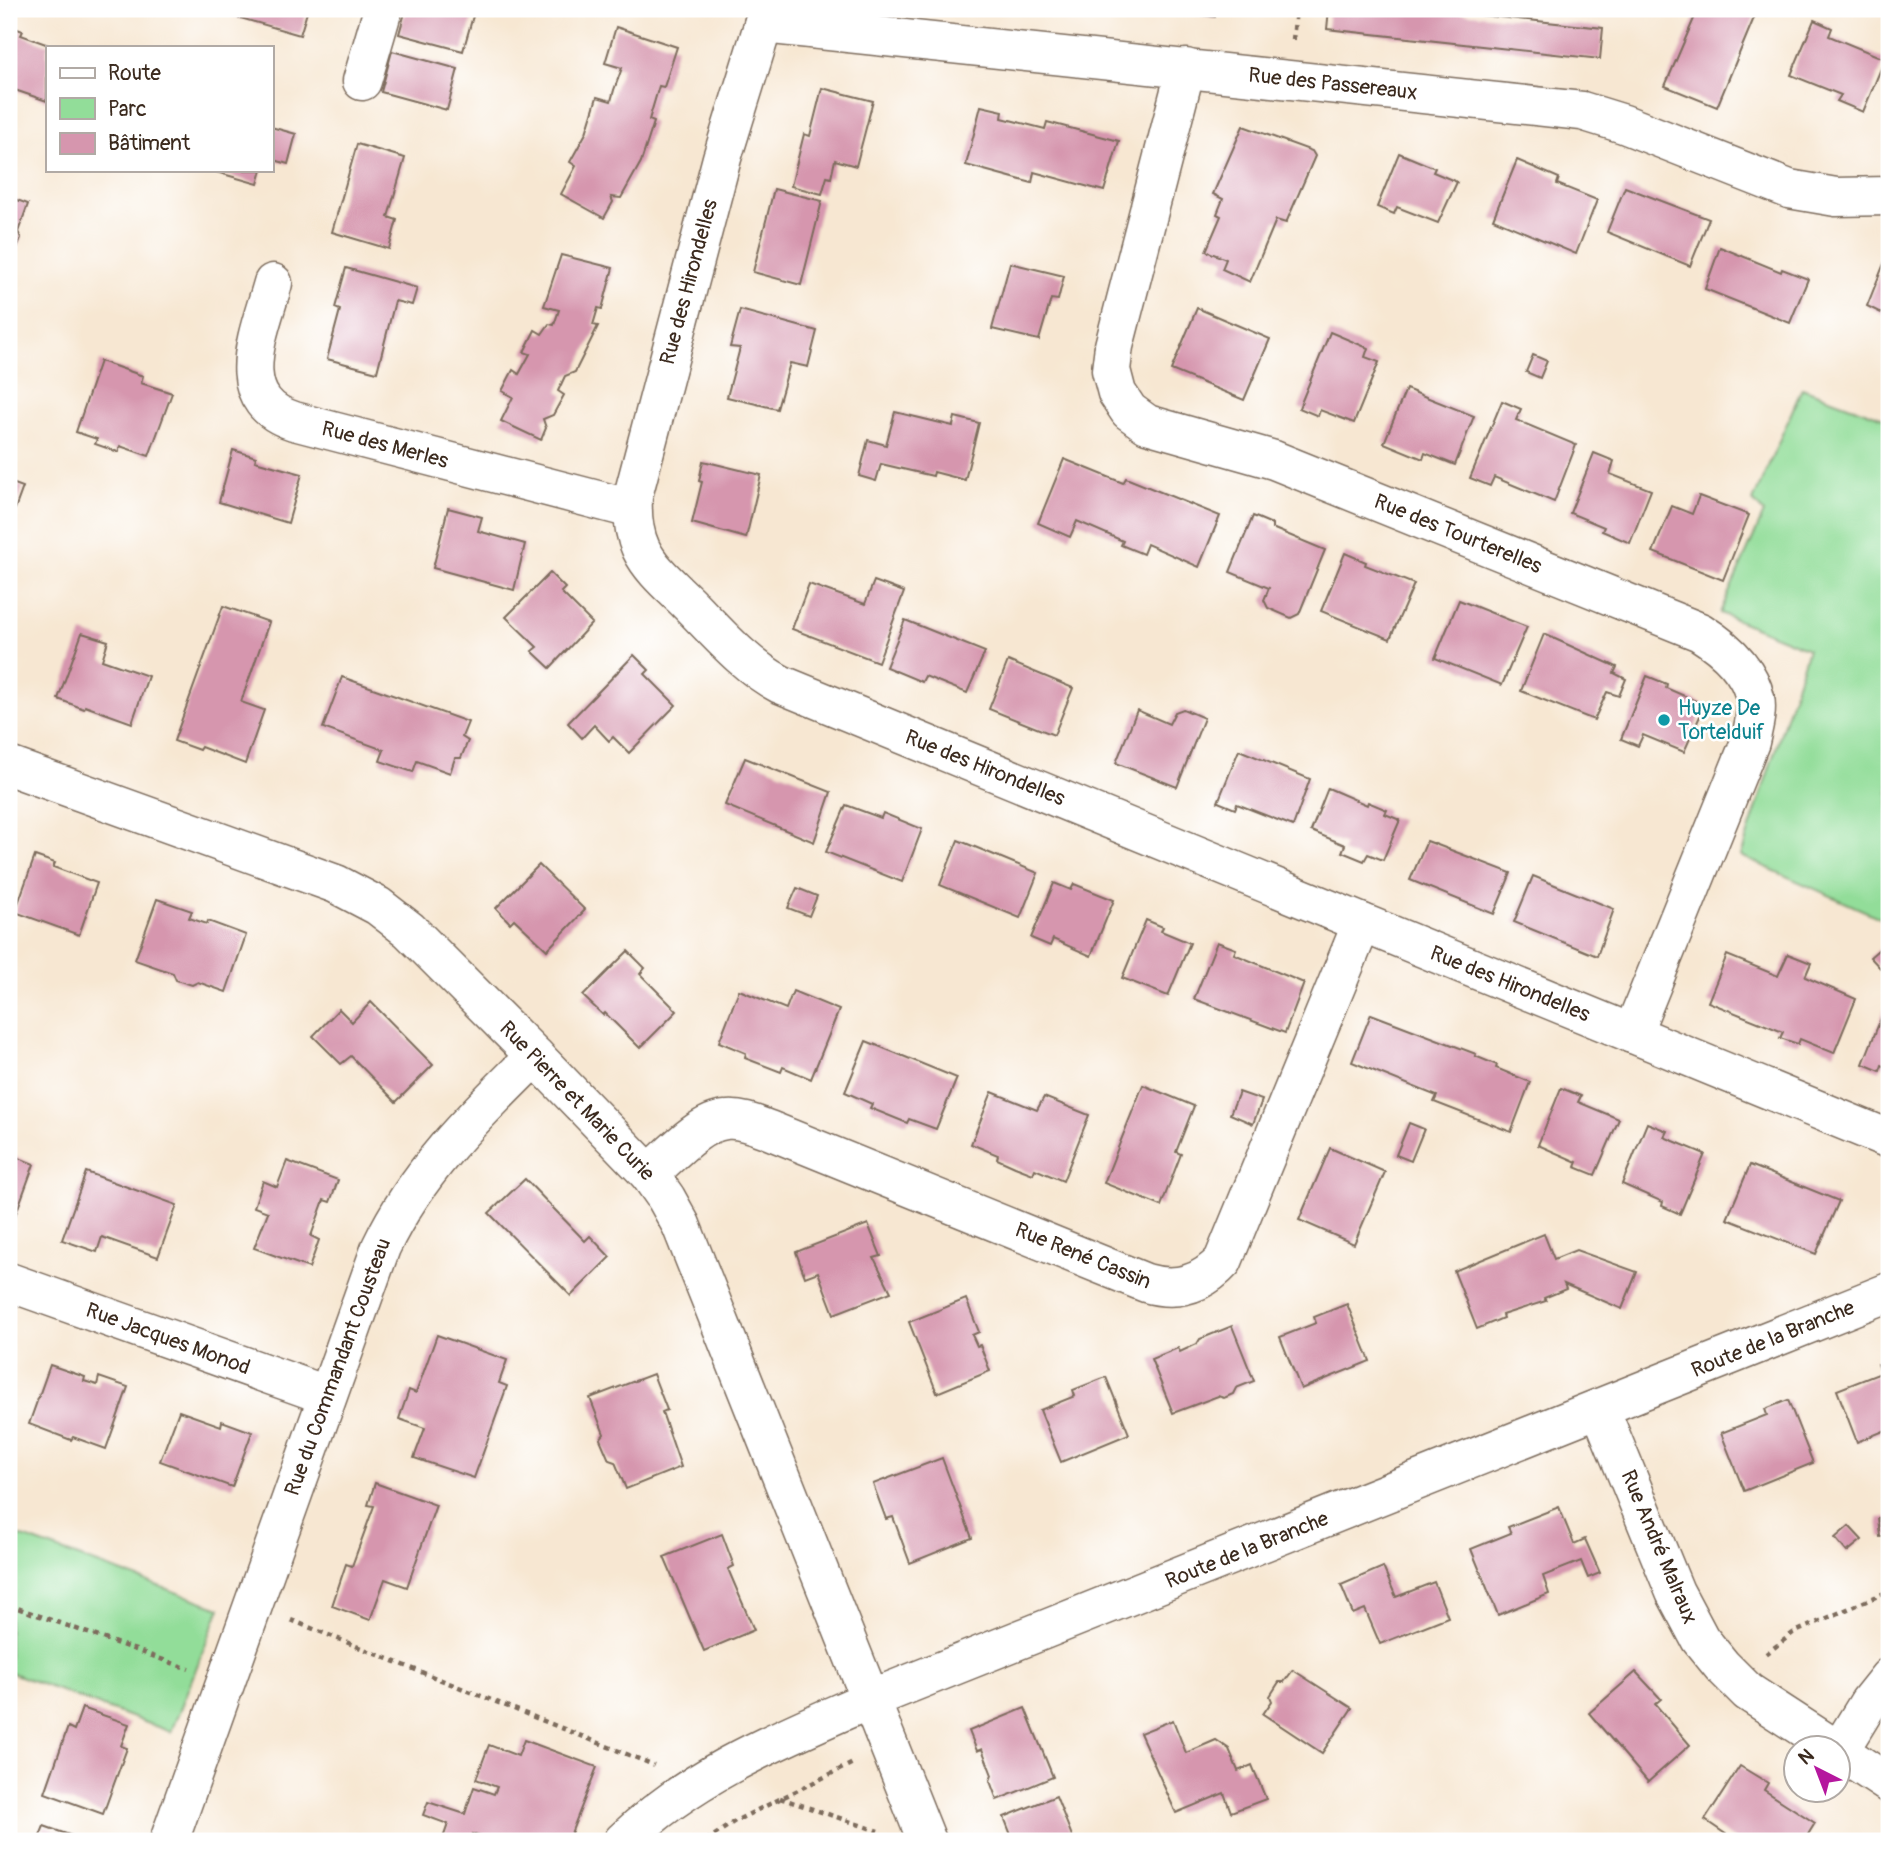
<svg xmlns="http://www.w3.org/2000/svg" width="1898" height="1850" font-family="Pangolin,sans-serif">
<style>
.green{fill:#92dd99;stroke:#66845c;stroke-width:2}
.building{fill:#d696ae}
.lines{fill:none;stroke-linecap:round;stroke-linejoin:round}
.street-casing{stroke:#7d6c5d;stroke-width:41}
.path{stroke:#7d6c5d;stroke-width:4.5;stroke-dasharray:5 5;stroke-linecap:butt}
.street{stroke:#fff;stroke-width:38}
.culture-dot{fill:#0f9aa8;stroke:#fff;stroke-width:2.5}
.labels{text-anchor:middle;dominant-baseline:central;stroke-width:5;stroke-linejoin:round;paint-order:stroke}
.street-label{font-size:21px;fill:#3b2a1e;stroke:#fff}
.culture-label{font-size:21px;fill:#0d838f;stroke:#fff;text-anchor:start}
</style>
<rect width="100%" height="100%" fill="#fff"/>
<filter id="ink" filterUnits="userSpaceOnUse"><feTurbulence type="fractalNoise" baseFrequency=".0143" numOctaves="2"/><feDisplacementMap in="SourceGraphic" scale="14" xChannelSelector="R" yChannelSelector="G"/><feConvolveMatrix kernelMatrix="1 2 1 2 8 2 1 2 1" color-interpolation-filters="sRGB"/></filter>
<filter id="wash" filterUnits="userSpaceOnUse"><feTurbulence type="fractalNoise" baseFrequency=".00686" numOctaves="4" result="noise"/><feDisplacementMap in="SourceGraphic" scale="28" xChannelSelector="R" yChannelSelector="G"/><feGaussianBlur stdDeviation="1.57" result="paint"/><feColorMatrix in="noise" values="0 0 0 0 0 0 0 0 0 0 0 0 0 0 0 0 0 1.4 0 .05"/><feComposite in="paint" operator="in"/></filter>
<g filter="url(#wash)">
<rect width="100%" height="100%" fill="#f7e7d2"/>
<g class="green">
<path d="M1802,388L1889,420V922L1741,856L1808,649L1720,613L1764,513L1753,501Z"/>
<path d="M9,1532L220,1608L171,1732L9,1672Z"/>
</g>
<g id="blocks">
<g class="building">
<path d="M224,9H308L300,35L223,13Z"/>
<path d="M406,9H475L463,51L399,34Z"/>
<path d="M1195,9H1254L1253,16L1216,12L1215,17L1194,14Z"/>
<path d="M1329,9H1424L1603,28L1600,59L1327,29Z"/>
<path d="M1688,9H1745L1756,13L1717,107L1665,86L1696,14L1687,11Z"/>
<path d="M1814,20L1832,28L1829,36L1885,59L1863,112L1837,101L1841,95L1791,75Z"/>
<path d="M9,26L23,31L21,35L54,47H47V101L9,88Z"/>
<path d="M616,27L677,47L664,87L659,86L649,120L654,122L641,162L621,198L611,197L613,202L604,218L561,194L576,166L570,162L586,133L597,97L611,101L614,90L622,68L605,63Z"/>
<path d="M392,51L458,69L447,110L381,92Z"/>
<path d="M822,88L873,101L856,166L835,160L831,178L827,177L822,194L791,186L804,134L810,136Z"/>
<path d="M981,106L1003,111L1002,118L1045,129L1047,122L1119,141L1104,191L1034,172L1032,183L966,165Z"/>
<path d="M1243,126L1312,151L1315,156L1286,223L1276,220L1250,282L1222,269L1226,259L1206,251L1221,216L1217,214L1223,199L1213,194Z"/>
<path d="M271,127L296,134L288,164L271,159Z"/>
<path d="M357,144L405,158L388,217L397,220L389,249L332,232Z"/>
<path d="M1399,153L1435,168L1433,172L1457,182L1438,223L1397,207L1394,214L1377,207Z"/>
<path d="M1517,160L1559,178L1557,184L1597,200L1576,254L1493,219Z"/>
<path d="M209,170H262L258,184Z"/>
<path d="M1625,187L1709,219L1690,266L1607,232Z"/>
<path d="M774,189L822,201L801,285L753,272Z"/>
<path d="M9,197L28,204L18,232L21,238L16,250L9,254Z"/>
<path d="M1720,247L1781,272L1782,269L1808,279L1790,323L1705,289Z"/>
<path d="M1889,251V317L1867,306Z"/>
<path d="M561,255L613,268L602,309L598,308L593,325L598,326L575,372L565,376L558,391L564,395L553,415L543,419L546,428L541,440L501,421L513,397L502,391L513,370L519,374L530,354L524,352L535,330L542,334L549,324L554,325L559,310L544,306Z"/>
<path d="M1010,263L1064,276L1058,300L1051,299L1039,340L992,329Z"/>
<path d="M346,268L417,288L412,305L395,301L377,372L327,359L340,310L335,308Z"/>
<path d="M1197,308L1270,339L1244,400L1171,370Z"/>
<path d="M740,310L817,331L808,367L790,363L777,409L727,397L740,348L730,347Z"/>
<path d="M1330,332L1368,348L1365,357L1379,362L1354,423L1320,410L1318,416L1299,408Z"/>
<path d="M1533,355L1547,361L1540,378L1526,372Z"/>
<path d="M100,361L143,376L141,383L172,393L149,456L120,446L118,452L95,444L97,439L76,432Z"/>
<path d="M1406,389L1474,416L1455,465L1425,453L1423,459L1384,443Z"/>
<path d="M1502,401L1521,409L1516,420L1576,445L1554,502L1494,477L1490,486L1470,478Z"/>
<path d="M895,412L953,426L955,417L979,423L965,480L934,472L933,476L881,464L876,481L859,476L868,440L886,445Z"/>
<path d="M233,450L256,457L255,461L302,474L288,523L219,502Z"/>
<path d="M1594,453L1614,461L1610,474L1651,490L1630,543L1602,531L1604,527L1570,513Z"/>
<path d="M1064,459L1123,483L1126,478L1220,516L1199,567L1147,544L1143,554L1121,545L1123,541L1077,521L1070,537L1038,523Z"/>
<path d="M703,461L761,475L746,538L692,523L702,482L699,481Z"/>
<path d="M9,482L23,487L15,509L9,507Z"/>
<path d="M1699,496L1749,515L1723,580L1653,552L1672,506L1692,514Z"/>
<path d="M448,508L482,517L478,531L525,544L514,590L433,568Z"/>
<path d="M1253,516L1272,524V528L1325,550L1299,614L1291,618L1268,608L1264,600L1269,588L1230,572Z"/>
<path d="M1345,553L1366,562L1365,565L1414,584L1390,639L1321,611Z"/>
<path d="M550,573L565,588L561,592L592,623L550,668L532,651L537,647L506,617Z"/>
<path d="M874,581L904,592L878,662L792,629L809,584L865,604Z"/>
<path d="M1459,600L1527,627L1502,685L1435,658Z"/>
<path d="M223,606L269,622L241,702L264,710L245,764L201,747L199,750L174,741Z"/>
<path d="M905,620L985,652L967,693L925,676L922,682L886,667Z"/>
<path d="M82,633L108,641L102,660L148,676L132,723L85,706L84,709L58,699Z"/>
<path d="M1544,634L1617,667L1614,673L1626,679L1619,696L1607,692L1594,720L1521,691Z"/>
<path d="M634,655L649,670L645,674L676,705L629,753L613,737L609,741L594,725L582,738L568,723Z"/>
<path d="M1008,661L1073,688L1054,735L989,709Z"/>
<path d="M1647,676L1667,684L1666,688L1705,705L1684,752L1643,735L1638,746L1621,739Z"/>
<path d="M342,677L468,722L462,737L468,741L461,758H455L450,773L417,761L413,772L380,761L384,750L323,728Z"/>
<path d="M1183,709L1204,718L1177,787L1116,763L1137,710L1169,724L1175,712Z"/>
<path d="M1239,750L1310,779L1293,826L1237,804L1235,809L1218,802Z"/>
<path d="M745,758L831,792L814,842L725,805Z"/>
<path d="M1328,788L1367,805L1368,802L1387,810L1385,814L1400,820L1383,860L1368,854L1364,861L1342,852L1345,845L1311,831Z"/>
<path d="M846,805L881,818L883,813L922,829L902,882L826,852Z"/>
<path d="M958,840L1038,873L1020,918L940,885Z"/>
<path d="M1427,841L1511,873L1494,914L1410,880Z"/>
<path d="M35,856L55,863L53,867L97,883L79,935L15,912Z"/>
<path d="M539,865L585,910L547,950L514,919L510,923L496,908Z"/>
<path d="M1533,876L1614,909L1597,956L1514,922Z"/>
<path d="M1054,883L1071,890L1074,884L1114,900L1091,956L1053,939L1050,946L1031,938Z"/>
<path d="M797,888L817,896L809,916L788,908Z"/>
<path d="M157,899L192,911L189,918L207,924L208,921L246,935L226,992L198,982L192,985L176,980L173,973L135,960Z"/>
<path d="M1146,920L1163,927L1161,931L1190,943L1168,996L1122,978Z"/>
<path d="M1217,942L1236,949L1234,954L1304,983L1285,1033L1194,999Z"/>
<path d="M1884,945L1889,951V965L1883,971L1870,957Z"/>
<path d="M628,951L645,968L640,974L677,1011L640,1048L605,1013L603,1015L583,996Z"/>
<path d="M1788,954L1811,963L1805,977L1856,999L1834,1053L1800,1039L1798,1044L1780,1038L1783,1032L1708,1002L1727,955L1778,976Z"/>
<path d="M739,990L786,1009L793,991L839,1010L811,1079L783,1067L781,1072L745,1058L746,1053L719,1042Z"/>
<path d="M371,1002L433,1065L396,1102L351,1056L341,1064L313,1036L339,1009L352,1022Z"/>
<path d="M1885,1008L1889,1010V1068L1882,1065L1880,1071L1863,1064Z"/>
<path d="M1371,1014L1476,1054L1475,1056L1497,1065L1496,1068L1530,1082L1511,1132L1434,1102L1437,1096L1352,1062Z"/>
<path d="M866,1041L957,1078L936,1129L909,1119L907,1123L870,1108L872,1104L845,1092Z"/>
<path d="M1143,1085L1194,1106L1176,1152L1181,1154L1161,1206L1104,1183Z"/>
<path d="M1561,1088L1581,1096L1578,1102L1619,1119L1595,1175L1575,1167L1577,1162L1538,1145Z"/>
<path d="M992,1092L1037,1110L1044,1097L1089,1115L1063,1181L1035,1169L1033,1174L1015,1167L997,1159L998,1155L971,1144Z"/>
<path d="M1239,1092L1262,1100L1253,1124L1230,1114Z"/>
<path d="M1409,1123L1424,1129L1411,1161L1396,1155Z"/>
<path d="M1647,1123L1667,1131L1664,1137L1705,1154L1680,1214L1662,1206L1663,1202L1622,1184Z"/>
<path d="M1330,1148L1385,1172L1354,1244L1299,1220Z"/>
<path d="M9,1154L34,1164L15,1216L9,1214Z"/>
<path d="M287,1161L338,1180L330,1202L324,1200L311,1236L319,1240L309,1268L254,1248L268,1212L254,1207L263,1181L277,1187Z"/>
<path d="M1750,1165L1839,1201L1816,1254L1727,1219Z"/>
<path d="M86,1172L177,1205L158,1257L102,1237L97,1252L62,1240Z"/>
<path d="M525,1179L585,1241L590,1236L610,1257L571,1296L489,1213Z"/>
<path d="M868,1224L881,1256L874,1258L891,1292L834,1314L818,1272L805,1277L796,1252Z"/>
<path d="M1544,1234L1554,1259L1576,1250L1637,1272L1622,1309L1564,1284L1566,1289L1544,1298L1546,1301L1502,1315L1503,1318L1477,1329L1454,1271Z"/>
<path d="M966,1299L979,1332L972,1335L977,1346L980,1345L990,1371L937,1393L909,1322Z"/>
<path d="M1347,1304L1370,1361L1301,1389L1280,1337L1316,1323L1314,1317Z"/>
<path d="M1232,1326L1254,1381L1236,1388L1233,1394L1224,1398L1218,1396L1173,1413L1151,1359L1178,1348L1180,1352L1197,1344L1200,1339Z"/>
<path d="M437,1335L507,1360L499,1383L507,1386L474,1478L414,1458L425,1428L399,1419L409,1390L416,1393Z"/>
<path d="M1889,1360V1438L1886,1430L1857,1442L1837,1390L1881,1373L1878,1364Z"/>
<path d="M50,1365L85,1377L84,1381L97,1385L99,1377L128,1387L106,1449L73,1437L71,1440L29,1424Z"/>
<path d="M653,1374L667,1410L662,1412L681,1467L626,1489L615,1462L609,1460L600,1439L604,1434L590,1398Z"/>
<path d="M1106,1377L1129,1434L1061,1462L1040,1410L1075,1396L1073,1390Z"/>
<path d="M1788,1400L1813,1463L1744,1491L1721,1433L1767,1415L1765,1409Z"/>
<path d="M179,1411L221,1426L222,1421L252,1432L232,1487L160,1461Z"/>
<path d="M942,1458L972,1538L910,1563L893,1517L886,1519L873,1484Z"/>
<path d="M375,1483L436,1505L407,1587L385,1579L370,1620L332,1606L346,1564L352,1566L374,1506L368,1505Z"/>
<path d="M1559,1507L1574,1544L1585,1539L1600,1573L1588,1578L1581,1561L1543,1576L1549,1594L1498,1615L1471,1549L1511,1533L1508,1527Z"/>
<path d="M1889,1517V1536L1880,1537L1878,1518Z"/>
<path d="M1849,1526L1862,1540L1847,1552L1835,1538Z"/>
<path d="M722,1534L734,1566L728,1569L754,1630L704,1651L664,1557Z"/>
<path d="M1383,1567L1396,1597L1434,1582L1448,1617L1380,1644L1365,1609L1353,1614L1341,1585Z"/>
<path d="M1293,1670L1352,1708L1322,1753L1263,1714L1272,1701L1270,1696L1279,1682H1284Z"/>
<path d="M1636,1672L1661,1699L1655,1704L1690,1745L1648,1782L1589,1713Z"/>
<path d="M82,1708L129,1724L121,1746L127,1748L103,1814L45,1793L68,1727L74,1730Z"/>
<path d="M1025,1708L1053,1777L997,1800L990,1781L992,1775L982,1749L977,1751L969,1731Z"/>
<path d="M1173,1720L1186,1753L1216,1740L1229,1749L1238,1771L1252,1765L1266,1799L1231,1812L1224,1793L1176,1813L1140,1733Z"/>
<path d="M524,1740L597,1767L568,1841H493L472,1834L469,1841H442L448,1824L423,1815L428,1802L465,1814L474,1787L494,1794L497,1787L476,1779L489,1745L518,1756Z"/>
<path d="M1740,1766L1768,1783L1764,1790L1815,1823L1804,1841H1736L1705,1820Z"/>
<path d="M1056,1796L1074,1841L1013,1840L1004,1817Z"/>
<path d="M44,1826L86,1841H38Z"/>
</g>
</g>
</g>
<g filter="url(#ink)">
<use href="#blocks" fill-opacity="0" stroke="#7d6c5d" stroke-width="2"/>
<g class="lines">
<g class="street-casing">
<g id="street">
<path d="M768,9L722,158L633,496C632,515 633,532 641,549C651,570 671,586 687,602C716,631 744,665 780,684L1889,1139"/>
<path d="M763,24L1582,111L1624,124L1789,189L1836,197L1889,196"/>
<path d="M1186,68L1114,346L1111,370L1117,393L1129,411L1147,424L1274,460L1700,632C1724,647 1749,669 1755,698C1758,712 1753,728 1750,742L1632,1034"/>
<path d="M362,81L383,9"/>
<path d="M273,283C260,331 227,400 294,421L632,509"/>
<path d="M9,766L336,884L378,906L409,930L535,1056L649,1174L666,1198L681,1225L927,1841"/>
<path d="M649,1174C669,1157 699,1122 726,1120C740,1118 756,1125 769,1130L1146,1283C1177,1292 1202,1284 1223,1261L1362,923"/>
<path d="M9,1282L326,1395"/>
<path d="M1600,1409L1675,1592L1700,1639L1722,1666L1748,1692L1834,1748"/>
<path d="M1839,1751L1869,1702L1889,1677"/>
<path d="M1839,1751L1889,1784"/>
<path d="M169,1841L381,1247C417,1171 475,1115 535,1056"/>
<path d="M623,1841C694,1773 782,1738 871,1699L1889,1292"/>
</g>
</g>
<g class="path">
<path d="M1293,40L1296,9"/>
<path d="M9,1605L189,1669"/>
<path d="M291,1620L654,1765"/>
<path d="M1766,1654L1793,1633L1889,1591"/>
<path d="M780,1798L878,1831"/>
<path d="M706,1841L735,1821L853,1763"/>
</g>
<use href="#street" class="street"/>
</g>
</g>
<circle class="culture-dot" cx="1664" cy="720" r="7"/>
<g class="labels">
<g class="street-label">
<text transform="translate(1333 84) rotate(6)">Rue des Passereaux</text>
<text transform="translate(689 282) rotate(-75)">Rue des Hirondelles</text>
<text transform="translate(385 445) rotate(15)">Rue des Merles</text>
<text transform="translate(1458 534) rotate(22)">Rue des Tourterelles</text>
<text transform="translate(985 768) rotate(22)">Rue des Hirondelles</text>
<text transform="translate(1510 984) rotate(22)">Rue des Hirondelles</text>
<text transform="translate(577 1101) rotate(46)">Rue Pierre et Marie Curie</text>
<text transform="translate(1083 1256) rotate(22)">Rue René Cassin</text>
<text transform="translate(168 1339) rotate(20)">Rue Jacques Monod</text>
<text transform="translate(1773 1339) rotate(-22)">Route de la Branche</text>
<text transform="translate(338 1367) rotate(-70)">Rue du Commandant Cousteau</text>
<text transform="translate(1659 1547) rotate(67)">Rue André Malraux</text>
<text transform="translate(1247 1550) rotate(-22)">Route de la Branche</text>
</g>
<g class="culture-label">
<text x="1678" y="708">Huyze De<tspan x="1678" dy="24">Tortelduif</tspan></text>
</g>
</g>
<rect width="1898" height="1850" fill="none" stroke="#fff" stroke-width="35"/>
<rect x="46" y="46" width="228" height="126" fill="#ffffff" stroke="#b1aaa5" stroke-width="2"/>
<rect x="60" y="68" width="35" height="10" fill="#ffffff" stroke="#b1aaa5" stroke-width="2"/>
<text x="108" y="80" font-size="21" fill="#3b2a1e">Route</text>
<rect x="60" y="98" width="35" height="21" fill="#92dd99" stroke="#b1aaa5" stroke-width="2"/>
<text x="108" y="116" font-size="21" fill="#3b2a1e">Parc</text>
<rect x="60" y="133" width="35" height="21" fill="#d696ae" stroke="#b1aaa5" stroke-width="2"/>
<text x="108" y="150" font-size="21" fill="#3b2a1e">Bâtiment</text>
<g transform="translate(1817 1769) rotate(318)"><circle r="33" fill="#ffffff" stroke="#b1aaa5" stroke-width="2"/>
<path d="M0-5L12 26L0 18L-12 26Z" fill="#b5179e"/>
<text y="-10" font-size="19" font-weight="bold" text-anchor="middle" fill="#3b2a1e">N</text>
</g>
</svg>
